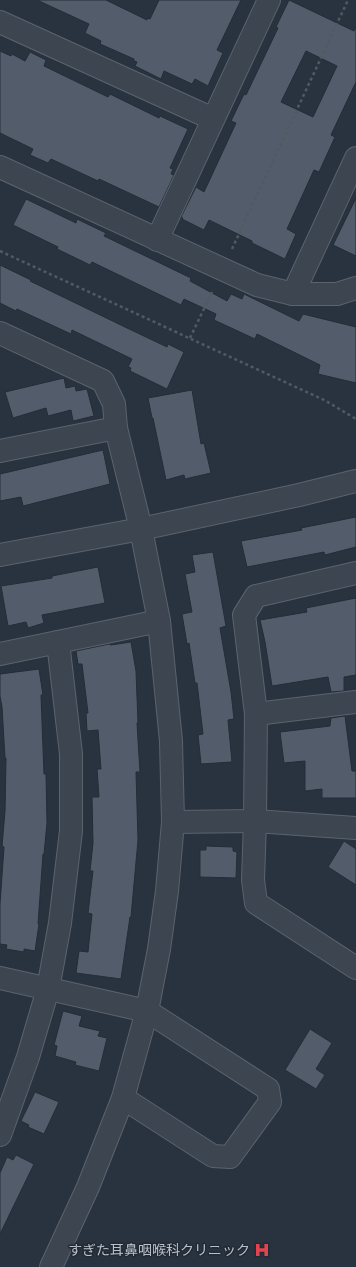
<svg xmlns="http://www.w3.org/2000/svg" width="356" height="1267" font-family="'Roboto Condensed','Noto Sans JP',sans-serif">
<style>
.building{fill:#535c6a;stroke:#242c37;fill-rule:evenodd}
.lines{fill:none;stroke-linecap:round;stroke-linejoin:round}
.minor-casing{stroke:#5b636d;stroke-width:24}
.path{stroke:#4b5d60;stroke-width:2.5;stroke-dasharray:3 3;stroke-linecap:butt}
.minor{stroke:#3d4550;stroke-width:22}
.labels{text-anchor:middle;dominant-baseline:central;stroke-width:3;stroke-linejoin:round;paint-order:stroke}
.poi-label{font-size:14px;fill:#bac0ca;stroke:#222a35;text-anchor:end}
</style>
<rect width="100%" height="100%" fill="#293340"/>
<g class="building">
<path d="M37,0H106L147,20V18L150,19L159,0H241L217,50L223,53L208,86L195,79L192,84L164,71L161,79L135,66L137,62L134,61V59L100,44L101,41L85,33L89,24Z"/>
<path d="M289,0L354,31L356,27V82L331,135L335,137L319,172L314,170L287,229L296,234L285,259L252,243V241L209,220L204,230L182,219L183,218L181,217L196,187L204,192L236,123L231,121L244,94L246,95L278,28L276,27ZM306,51L337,66L313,117L281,102Z"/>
<path d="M0,51L11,56L12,54L25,61L30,52L46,60L44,66L108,97L110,94L159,118L160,116L188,129L170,168L173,169L171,174L174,175L159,207L99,179L98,181L51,159L48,163L30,155L33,149L0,133Z"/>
<path d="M356,198V256L333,245Z"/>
<path d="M26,199L76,223L77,219L106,233L104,236L191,278L190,281L227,301L231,294L242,299L244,294L299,321L303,314L356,327V383L318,374L320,365L257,334L255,339L214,320L216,314L184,299L181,305L92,262L90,265L57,249L58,247L13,225Z"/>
<path d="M0,265L31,280L30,281L127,328L167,347L168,344L184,352L167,389L130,371L131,368L128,367L132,359L72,330L71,334L17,309L16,311L0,303Z"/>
<path d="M64,378L66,388L75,386L76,391L87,389L94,416L73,421L71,410L48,416L46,408L13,418L5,392Z"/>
<path d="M192,390L201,444L204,443L211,473L185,479L184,475L166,480L153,418H152L148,398Z"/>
<path d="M103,450L110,484L23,506L21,497L0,501V474Z"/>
<path d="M356,517V547L325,555L324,552L247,567L241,541L302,530L301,528Z"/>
<path d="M213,552L226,626L220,628L231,692L234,719L228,720L232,762L201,764L198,735L203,734L197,683H195L189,643L187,644L182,614L192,612L185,574L195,572L192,555Z"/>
<path d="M98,567L105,603L42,615L44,623L28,628L26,622L8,626L1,586L52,578V576Z"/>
<path d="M356,598V675L344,677V691L331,692L328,677L272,686L265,642L260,620L307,612L306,608Z"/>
<path d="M131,642L136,671L138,723H137L140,772H136L138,840L131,917H130L121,979L76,973L79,951L88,952L92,914L88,913L93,871H90L93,843L92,797H99L97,769H101L98,730L87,731L86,713H88L82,664H78L76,651L109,644L111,645Z"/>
<path d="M39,669L43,695H41L44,774H46L47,823L44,854H43L38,924H39L35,951L24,949V952L6,949L7,945L0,944V904L4,847L2,846L5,811L6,758H5L2,707L0,696V674Z"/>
<path d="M345,716L352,771H356V798H322V789L305,791V761L284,763L280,732L330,726L331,718Z"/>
<path d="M344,841L356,849V885L328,867Z"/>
<path d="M206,846L233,847V851L237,852L236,878L200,877V850H206Z"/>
<path d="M63,1011L82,1016L79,1026L100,1031L98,1036L107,1038L99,1071L75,1065L76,1062L55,1056L57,1046L54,1045Z"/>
<path d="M310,1029L332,1043L316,1069L325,1075L316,1089L285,1070Z"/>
<path d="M35,1092L59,1102L44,1134L28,1127L29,1125L21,1121Z"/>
<path d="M16,1155L34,1164L0,1234V1173L7,1157L13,1160Z"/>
</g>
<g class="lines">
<g class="minor-casing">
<g id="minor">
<path d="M0,22L213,119"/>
<path d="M0,167L257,285L293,294H337L356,288"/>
<path d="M157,240L269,0"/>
<path d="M293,294L356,158"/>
<path d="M0,333L103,381L114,404L116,428L141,529L159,621L171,741L173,822L167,891L159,949L147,1011L123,1098L88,1187L51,1267"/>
<path d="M0,451L116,428"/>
<path d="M0,555L141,529L299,495L356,481"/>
<path d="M356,573L256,596L244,615L256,714L255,821L253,880L256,903L356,968"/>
<path d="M58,642L159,621"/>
<path d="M0,654L58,642L71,754V831L60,923L48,989L28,1057L0,1135"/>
<path d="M256,714L356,702"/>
<path d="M173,822L255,821L356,828"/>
<path d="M0,978L147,1011L268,1089L270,1102L230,1157L213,1156L123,1098"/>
</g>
</g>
<g class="path">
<path d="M232,249L348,0"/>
<path d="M0,251L326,401L356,419"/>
<path d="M190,338L213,290"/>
</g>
<use href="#minor" class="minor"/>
</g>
<defs>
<g id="hospital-bare" transform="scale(1.2)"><path d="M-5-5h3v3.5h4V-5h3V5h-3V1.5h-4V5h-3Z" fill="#e0444e" stroke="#222a35" stroke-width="2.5" paint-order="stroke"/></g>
</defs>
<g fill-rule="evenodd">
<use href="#hospital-bare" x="262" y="1250"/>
</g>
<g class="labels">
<g class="poi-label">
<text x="250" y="1250">すぎた耳鼻咽喉科クリニック</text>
</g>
</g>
</svg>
